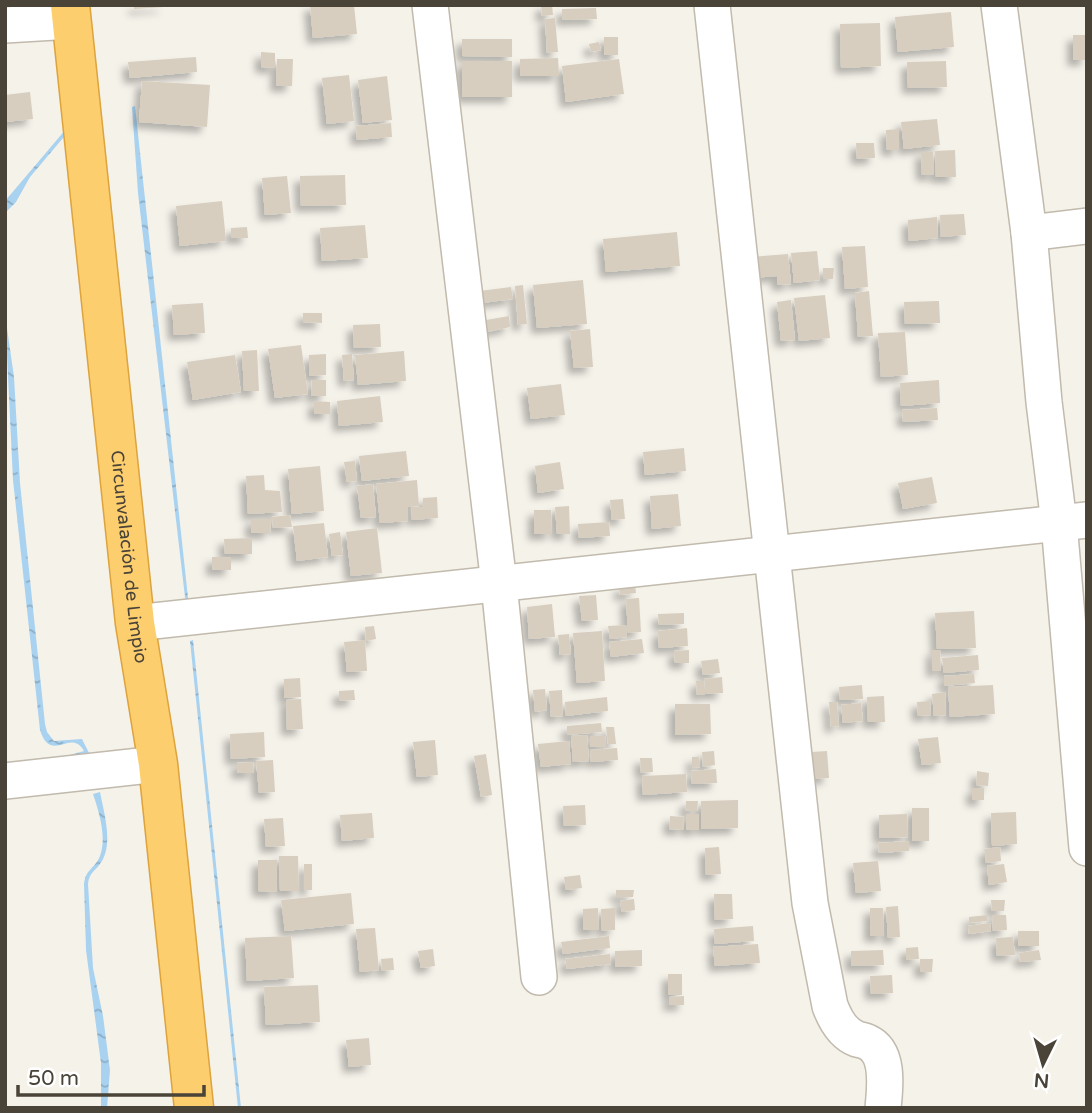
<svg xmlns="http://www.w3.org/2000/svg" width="1092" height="1113" font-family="'Varela Round',sans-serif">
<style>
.water{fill:url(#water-ripples)}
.building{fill:#d7cec0;filter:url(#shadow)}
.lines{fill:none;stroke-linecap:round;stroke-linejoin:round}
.minor-casing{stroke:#c1baad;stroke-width:38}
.highway-casing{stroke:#dda33d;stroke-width:41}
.minor{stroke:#fff;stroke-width:35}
.highway{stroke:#fdce6e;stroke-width:38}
.labels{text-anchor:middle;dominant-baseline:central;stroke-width:5;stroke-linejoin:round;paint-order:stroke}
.street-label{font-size:18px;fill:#494338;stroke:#fff}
</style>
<defs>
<pattern id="water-ripples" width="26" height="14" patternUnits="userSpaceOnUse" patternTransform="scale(1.75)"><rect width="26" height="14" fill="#a8d2f0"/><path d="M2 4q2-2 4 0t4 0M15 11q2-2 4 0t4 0" fill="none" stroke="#8bacc3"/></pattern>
<filter id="shadow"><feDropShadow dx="-6" dy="6" stdDeviation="3.5" flood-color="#0004"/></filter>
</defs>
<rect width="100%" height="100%" fill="#f5f2ea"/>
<g class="water">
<path d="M135,106L189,607L186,606L138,193L132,107Z"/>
<path d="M72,122L74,125L30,177L16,202L5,213V201Z"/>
<path d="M5,314L14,377L20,483L45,724L47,732L54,741L82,739L90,755L84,753L52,763V760L84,751C71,727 51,765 40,730L13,480Z"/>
<path d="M193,640L241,1108H238L190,641Z"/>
<path d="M100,792C104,813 113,842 102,861C96,871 89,872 88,884L93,968L103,1016L110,1070L107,1108H101V1063L86,950L84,884C86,868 95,869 100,856C107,837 99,812 93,794Z"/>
</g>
<g class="building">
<path d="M134,5H164V7L134,9Z"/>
<path d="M310,5H354L357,34L313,38Z"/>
<path d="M541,5H552L553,15L542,16Z"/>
<path d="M596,8L597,19L562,20V9Z"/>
<path d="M951,12L954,47L898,52L895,17Z"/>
<path d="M555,18L558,52L547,53L545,19Z"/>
<path d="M880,23L881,66L841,68L840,24Z"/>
<rect x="1073" y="35" width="14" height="25"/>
<rect x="604" y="37" width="14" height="18"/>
<path d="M462,39H512V57L462,56Z"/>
<path d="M599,42L601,50L591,52L589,44Z"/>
<path d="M261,52L275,53V68L261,67Z"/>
<path d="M196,57L197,72L130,78L128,62Z"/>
<path d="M558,58L559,76H520V59Z"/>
<path d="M277,59H293L292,86H276Z"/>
<path d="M619,59L624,94L566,102L562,66Z"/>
<rect x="462" y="61" width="50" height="36"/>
<path d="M946,61L947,87L908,88L907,62Z"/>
<path d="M349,75L354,121L327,124L322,78Z"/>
<path d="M387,76L392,120L363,123L358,80Z"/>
<path d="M142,81L210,85L207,127L139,122Z"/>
<path d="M30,92L33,119L5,122V95Z"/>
<path d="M937,119L940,145L904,149L901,122Z"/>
<path d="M391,123L392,137L357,140L356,126Z"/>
<path d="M899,129V150H887L886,130Z"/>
<path d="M856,143H874L875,158L857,159Z"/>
<path d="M955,150L956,177H936L935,151Z"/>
<path d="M921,152H933L934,175H922Z"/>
<path d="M345,175L346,205L301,206L300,176Z"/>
<path d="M287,176L291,213L265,215L262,178Z"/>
<path d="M222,201L226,241L180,246L176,206Z"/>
<path d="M964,214L966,235L941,237L940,215Z"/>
<path d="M937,217L938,238L909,241L908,220Z"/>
<path d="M365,225L368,258L322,261L320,228Z"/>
<path d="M247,227L248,238H231V228Z"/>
<path d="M677,232L680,266L606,272L603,239Z"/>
<path d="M865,246L868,287L845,289L842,247Z"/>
<path d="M817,251L820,280L794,283L791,253Z"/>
<path d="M788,254L791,284L778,285L777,276L752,278L751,257Z"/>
<path d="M823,268H834L833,279H823Z"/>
<path d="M583,280L587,324L537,328L533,285Z"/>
<path d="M523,285L527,324L518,325L515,286Z"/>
<path d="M511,287L513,299L482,303L480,291Z"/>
<path d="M869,291L873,336L858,337L855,293Z"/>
<path d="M825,295L830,338L799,341L794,298Z"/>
<path d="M791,300L795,340L781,341L777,302Z"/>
<path d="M939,301L940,323L905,324L904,302Z"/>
<path d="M203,303L205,333L174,335L172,305Z"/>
<path d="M303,313H322V323L303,322Z"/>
<path d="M509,316L510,327L488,332L486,320Z"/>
<path d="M380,324L381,347L354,348L353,325Z"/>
<path d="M590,329L593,367L574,368L570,331Z"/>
<path d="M905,332L908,375L881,377L878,333Z"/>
<path d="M301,345L308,394L275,398L268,349Z"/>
<path d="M257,350L259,391H244L242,351Z"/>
<path d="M404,351L406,381L358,385L355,355Z"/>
<path d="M326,354V375L309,376V355Z"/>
<path d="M352,354L354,380L344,381L342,355Z"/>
<path d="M235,355L241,392L193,400L187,362Z"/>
<path d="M312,380H326V396H311Z"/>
<path d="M939,380L940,403L901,406L900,383Z"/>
<path d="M561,384L565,415L531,419L527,388Z"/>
<path d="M380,396L383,422L339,426L337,401Z"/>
<path d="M314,401L330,402V414H314Z"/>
<path d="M937,408L938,420L903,422L902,410Z"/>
<path d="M684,448L686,471L645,475L643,452Z"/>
<path d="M406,451L409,476L362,481L359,456Z"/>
<path d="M355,461L357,481L347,482L344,462Z"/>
<path d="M560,462L564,489L538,493L535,466Z"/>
<path d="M320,466L324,511L292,514L288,469Z"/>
<path d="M264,475L265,490L280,491L282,512L248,514L246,476Z"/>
<path d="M932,477L937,503L903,509L898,483Z"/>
<path d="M417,480L419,506L408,507V521L380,523L376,484Z"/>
<path d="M373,484L376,517L361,518L357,486Z"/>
<path d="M678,494L681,526L652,529L650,496Z"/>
<path d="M437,497L438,518L412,520L411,507H422L423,498Z"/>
<path d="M623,499L625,519L612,520L610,500Z"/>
<path d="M569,506L570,534H557L555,507Z"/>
<path d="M534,510H551L552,534H534Z"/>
<path d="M290,515L292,527L273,528L272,517Z"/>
<path d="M251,519H271L270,533H251Z"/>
<path d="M609,522L610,536L579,538L578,524Z"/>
<path d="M324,523L328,557L297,561L293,526Z"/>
<path d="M377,528L382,573L351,576L346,532Z"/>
<path d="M340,532L343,555L332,556L329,534Z"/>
<path d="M252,538V554H225L224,539Z"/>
<rect x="212" y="557" width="19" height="13"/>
<path d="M635,585L636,593L620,595L619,587Z"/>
<path d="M596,595L598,620L582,621L579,596Z"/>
<path d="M639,598L641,632L628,633L626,599Z"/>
<path d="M552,604L555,637L529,639L527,607Z"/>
<path d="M974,611L976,648L937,649L935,613Z"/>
<path d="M684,613V624L659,625L658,614Z"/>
<path d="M626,625L627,637L610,639L608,626Z"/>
<path d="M374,626L376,639L366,641L365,627Z"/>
<path d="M687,628L688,646L659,648L658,631Z"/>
<path d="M602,631L605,681L577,683L573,633Z"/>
<path d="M569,634L571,654L560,655L558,635Z"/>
<path d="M642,639L644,653L611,657L609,642Z"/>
<path d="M365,640L367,671L347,672L344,642Z"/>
<path d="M689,650V663H675L674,651Z"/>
<path d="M932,650H940L941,671H932Z"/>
<path d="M978,655L979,670L944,673L942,658Z"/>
<path d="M718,659L720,673L703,675L701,661Z"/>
<path d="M974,674L975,683L944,686V676Z"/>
<path d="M722,677L723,693L706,694L704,679Z"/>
<path d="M300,678L301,697L284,698V679Z"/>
<path d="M696,681H704L705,695H697Z"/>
<path d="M862,685L863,699L840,700L839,687Z"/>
<path d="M993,685L995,714L950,717L948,687Z"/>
<path d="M545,689L547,710L535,712L533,690Z"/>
<path d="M354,690L355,700L339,701V691Z"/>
<path d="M562,690L563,716L551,717L549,691Z"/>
<path d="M945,692L946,715L934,716L932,694Z"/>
<path d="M884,696L885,722H868L867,697Z"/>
<path d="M607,697L608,711L566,716L565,702Z"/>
<path d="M301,699L303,729L287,730L286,700Z"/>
<path d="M930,701L931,715L918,716L917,702Z"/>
<path d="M829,702H837L839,726L831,727Z"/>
<path d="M861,703L863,721L843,723L841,705Z"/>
<path d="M675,704H710L711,734L675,735Z"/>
<path d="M601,723L602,732L567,735V726Z"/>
<path d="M606,727H614L616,744H608Z"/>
<path d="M264,732L265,757L231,759L230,734Z"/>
<path d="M587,735L589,761L573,762L571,736Z"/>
<path d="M590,736H605L606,747H590Z"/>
<path d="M938,737L941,763L922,765L918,739Z"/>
<path d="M435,740L438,775L417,777L413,742Z"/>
<path d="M569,741L571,764L541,767L538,744Z"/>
<path d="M617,748L618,760L591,762L590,750Z"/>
<path d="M714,751L715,765L703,767L702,752Z"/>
<path d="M827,751L829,778L814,779L812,752Z"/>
<path d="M486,754L492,795L481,797L474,756Z"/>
<path d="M692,757H699L700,767L692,768Z"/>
<path d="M640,758H652L653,772L641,773Z"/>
<path d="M273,760L275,792L259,793L256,761Z"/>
<path d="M253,762L254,773H237V763Z"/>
<path d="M716,769L717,783L692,784L691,771Z"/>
<path d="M977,771L989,773L988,786L976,785Z"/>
<path d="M686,774L687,792L643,795L642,776Z"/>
<rect x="972" y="788" width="12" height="12"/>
<path d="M738,800V828L701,829V801Z"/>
<path d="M686,801H698L697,811H685Z"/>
<path d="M585,805L586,825L564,826L563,806Z"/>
<rect x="912" y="808" width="17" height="33"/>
<path d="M1016,812L1017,844L992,846L991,813Z"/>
<path d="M372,813L374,838L342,841L340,815Z"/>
<rect x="686" y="814" width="13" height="16"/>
<path d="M907,814L908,837L879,838V815Z"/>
<path d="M670,816L684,817L683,830L669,829Z"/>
<path d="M283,818L285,846L266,847L264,819Z"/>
<path d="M909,841V851L879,853L878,843Z"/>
<path d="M719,847L721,874L706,875L705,848Z"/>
<path d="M1000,847L1001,861L986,863L985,849Z"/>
<path d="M279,856H298L299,891H280Z"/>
<path d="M258,860H277V892L258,891Z"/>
<path d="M878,861L881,891L856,893L853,863Z"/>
<rect x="304" y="864" width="8" height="26"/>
<path d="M1004,864L1007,882L989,885L987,866Z"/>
<path d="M580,875L582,888L566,890L564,877Z"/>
<path d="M616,890H634L633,897H616Z"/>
<path d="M351,893L354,924L285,931L281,900Z"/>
<path d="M714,894H732L733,919L715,920Z"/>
<path d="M634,899L635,910L622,912L620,901Z"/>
<path d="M991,900H1005L1004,911H992Z"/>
<path d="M898,906L900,937L888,938L886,907Z"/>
<path d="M598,908L599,930H583V909Z"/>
<path d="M615,908V930L602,931L601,909Z"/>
<path d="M870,908H883L884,936H870Z"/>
<path d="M987,915V921L969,923V917Z"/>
<path d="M992,915H1006L1007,930L993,931Z"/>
<path d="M990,923L991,931L969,934L968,926Z"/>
<path d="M753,926L754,941L715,944L714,929Z"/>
<path d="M375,928L379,970L360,972L356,929Z"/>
<rect x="1018" y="931" width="21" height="15"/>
<path d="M291,936L294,978L247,981L245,938Z"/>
<path d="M609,936L610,948L563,954L561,942Z"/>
<path d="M1013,937L1015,955L997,956L996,938Z"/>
<path d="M758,944L760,963L715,966L713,947Z"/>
<path d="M918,947L919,959L906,960V948Z"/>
<path d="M433,949L435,966L421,968L418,951Z"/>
<path d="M642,950V966L615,967V951Z"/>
<path d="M883,950L884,965L851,966V951Z"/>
<path d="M1039,950L1041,960L1020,962L1019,953Z"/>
<path d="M610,954L611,964L567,969L565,959Z"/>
<path d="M393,958L394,970L382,971L381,959Z"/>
<path d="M920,959H933L932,972H920Z"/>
<rect x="668" y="974" width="14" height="21"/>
<path d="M892,975L893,993L871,994L870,976Z"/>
<path d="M318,985L320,1022L266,1025L264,987Z"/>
<path d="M684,996V1005H669V997Z"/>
<path d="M369,1038L371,1065L349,1067L346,1040Z"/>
</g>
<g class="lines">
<g class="minor-casing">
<g id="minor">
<path d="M430,5L499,584L539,977"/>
<path d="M712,5L810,903L830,1006C835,1019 843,1034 857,1039C860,1040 864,1040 867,1042C890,1052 885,1088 883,1108"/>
<path d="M999,5L1029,233L1044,402L1059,523L1087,848"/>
<path d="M5,25L72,21"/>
<path d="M1029,233L1087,226"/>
<path d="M135,623L1087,520"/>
<path d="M5,781L158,764"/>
</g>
</g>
<g class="highway-casing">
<g id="highway">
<path id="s1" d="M70,5L135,623L158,764L194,1108"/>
</g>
</g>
<use href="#minor" class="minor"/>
<use href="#highway" class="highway"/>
</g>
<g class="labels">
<g class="street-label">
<text stroke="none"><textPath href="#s1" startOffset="555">Circunvalación de Limpio</textPath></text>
</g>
</g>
<rect width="1092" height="1113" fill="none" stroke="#494338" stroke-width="14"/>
<g transform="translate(1043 1064) rotate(185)" stroke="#ffffff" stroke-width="5" paint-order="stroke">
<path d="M0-5L12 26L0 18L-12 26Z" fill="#494338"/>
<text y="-10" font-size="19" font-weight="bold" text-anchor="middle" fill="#494338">N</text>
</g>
<path d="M18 1085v10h186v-10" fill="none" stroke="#494338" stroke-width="3.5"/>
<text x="28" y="1085" font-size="21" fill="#494338" stroke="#ffffff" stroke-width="5" paint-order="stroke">50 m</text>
</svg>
